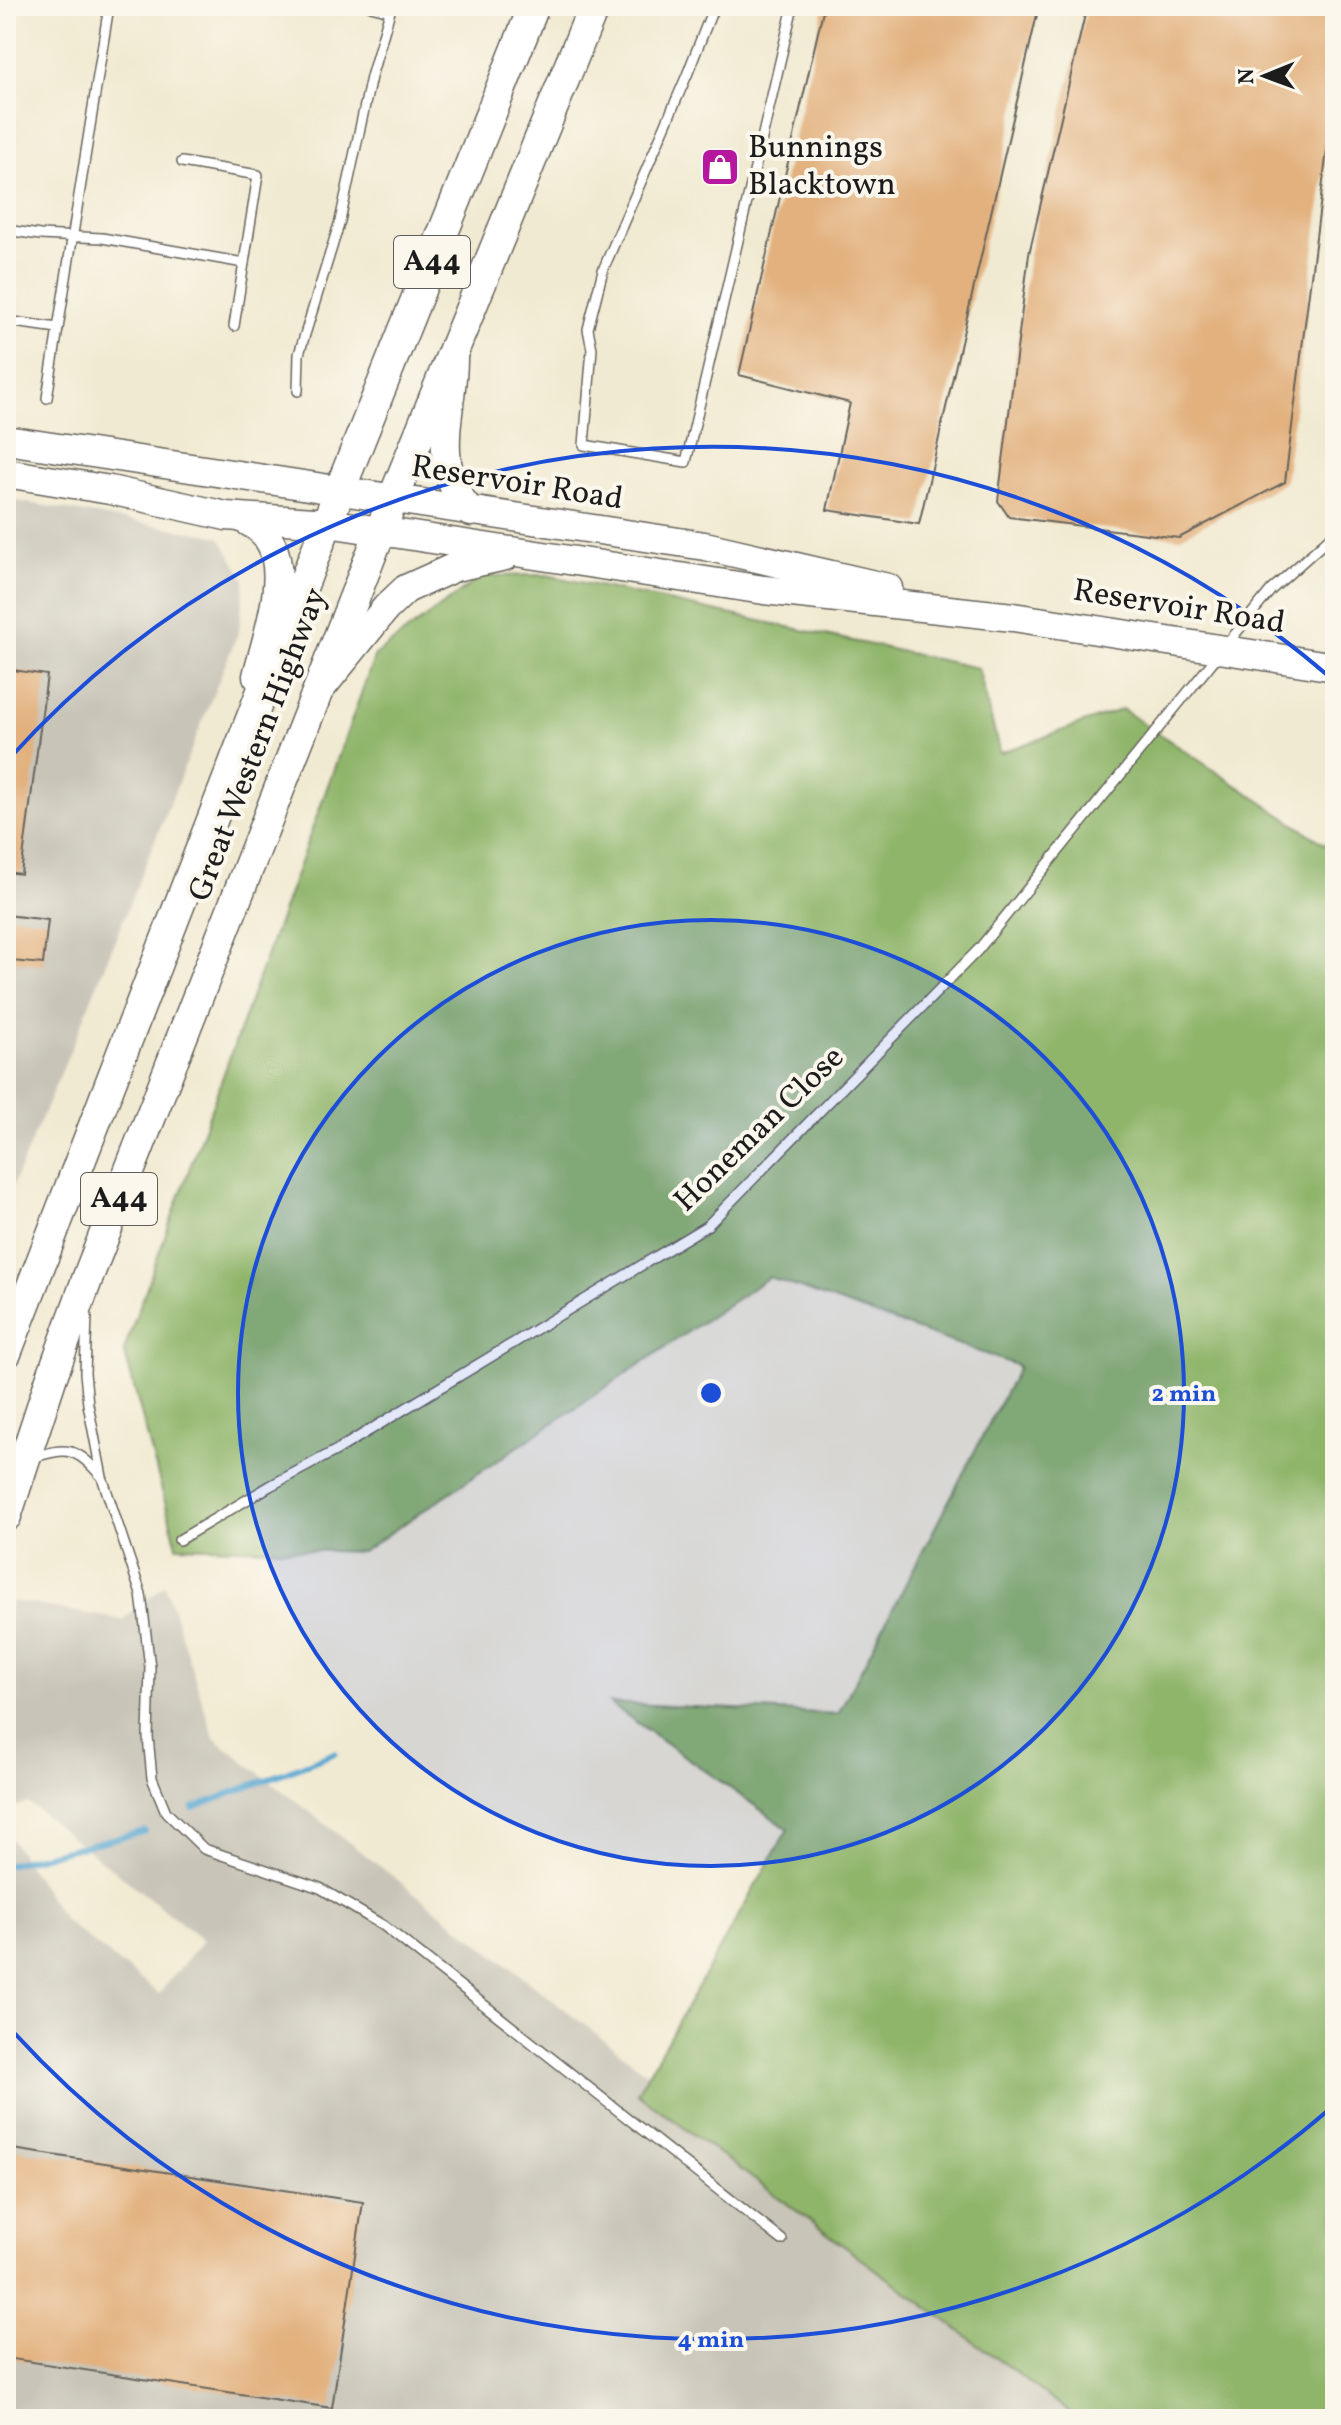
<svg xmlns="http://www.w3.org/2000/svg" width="1341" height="2425" font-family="Vollkorn,serif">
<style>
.industrial{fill:#c8c4b8}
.forest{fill:#8fb56a;stroke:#566843;stroke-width:2}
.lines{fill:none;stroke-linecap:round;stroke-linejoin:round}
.stream{stroke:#58a7d1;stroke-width:6}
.building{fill:#e2b17e}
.service-casing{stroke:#67645c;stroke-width:12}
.primary-casing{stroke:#67645c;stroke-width:31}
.trunk-casing{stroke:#67645c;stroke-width:33}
.service{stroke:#fff;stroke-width:9}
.primary{stroke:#fff;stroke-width:28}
.trunk{stroke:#fff;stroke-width:30}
.ring{fill:none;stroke:#1d4ed8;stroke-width:4}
.labels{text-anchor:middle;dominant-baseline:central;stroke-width:8;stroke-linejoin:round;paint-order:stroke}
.shield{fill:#fbf7ec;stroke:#5f5e5a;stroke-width:2}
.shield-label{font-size:30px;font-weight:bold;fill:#1c1c1c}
.poi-label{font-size:32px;fill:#1c1c1c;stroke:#fbf7ec;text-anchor:start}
.street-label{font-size:32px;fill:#1c1c1c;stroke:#fbf7ec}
.centre{fill:#1d4ed8;stroke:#fbf7ec;stroke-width:4}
.ring-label{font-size:24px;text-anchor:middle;font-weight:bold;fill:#1d4ed8;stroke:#fbf7ec;stroke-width:8;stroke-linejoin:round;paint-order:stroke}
</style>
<rect width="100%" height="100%" fill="#fbf7ec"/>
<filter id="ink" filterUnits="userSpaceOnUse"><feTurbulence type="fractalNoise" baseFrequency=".0125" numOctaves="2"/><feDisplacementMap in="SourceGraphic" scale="16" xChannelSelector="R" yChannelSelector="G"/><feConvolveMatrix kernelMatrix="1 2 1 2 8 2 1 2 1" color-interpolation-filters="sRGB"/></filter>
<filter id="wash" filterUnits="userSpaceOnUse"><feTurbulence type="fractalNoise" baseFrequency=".006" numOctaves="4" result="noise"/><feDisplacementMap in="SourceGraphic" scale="32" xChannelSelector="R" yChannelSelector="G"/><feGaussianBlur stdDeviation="1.8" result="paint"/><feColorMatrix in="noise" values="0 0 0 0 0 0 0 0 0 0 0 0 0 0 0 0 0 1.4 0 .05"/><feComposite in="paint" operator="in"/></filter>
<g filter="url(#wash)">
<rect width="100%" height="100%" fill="#f1ead2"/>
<g class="industrial">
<path d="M6,499L220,537L245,580L239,630L77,1035L6,1201Z"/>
<path d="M165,1585L214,1738L1094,2419H6V1831L64,1920L159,1994L203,1940L28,1803L6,1809V1618L12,1601L123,1620Z"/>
</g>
<path class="forest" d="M547,575L978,668L1000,753L1122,709L1335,851V2419H1079L637,2093L788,1829L609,1703L838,1714L1019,1366L769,1277L362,1552L177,1546L124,1350L375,655L482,576Z"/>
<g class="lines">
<g class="stream">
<path d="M193,1808L335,1753"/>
<path d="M6,1865L145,1831"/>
</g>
</g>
<g id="blocks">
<g class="building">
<path d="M824,6H1039L919,524L827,510L850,403L739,375Z"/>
<path d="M1087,6H1335V87L1285,482L1179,538L1009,517L998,501L1029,254Z"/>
<path d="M6,669L47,675L21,874L6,872Z"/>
<path d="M6,915L48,920L43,964L12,961L8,995H6Z"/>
<path d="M6,2148L363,2202L332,2408L6,2358Z"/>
</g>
</g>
</g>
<g filter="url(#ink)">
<use href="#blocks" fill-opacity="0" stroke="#67645c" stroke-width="2"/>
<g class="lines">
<g class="service-casing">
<g id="service">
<path d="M714,6L687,75L603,270L588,329L592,349L584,445L686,462L793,6"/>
<path d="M6,230L40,235L102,238L244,263L258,175L182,162"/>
<path d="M6,321L58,328"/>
<path d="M234,326L244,263"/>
<path d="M298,391L299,354L340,221L371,77L390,11L371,6"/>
<path d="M47,398L109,6"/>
<path d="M87,1316L85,1373L88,1404L102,1477L141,1594L150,1667L148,1737L152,1778L166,1812L204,1849L320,1888L384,1926L782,2240"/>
<path d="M33,1458C66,1446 77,1448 100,1475"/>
<path d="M179,1540L270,1486L337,1450L708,1225L978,950L1271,590L1335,533"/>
</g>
</g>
<g class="primary-casing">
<g id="primary">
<path d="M453,358C453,413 428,466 471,512"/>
<path d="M6,440L705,546L888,588"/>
<path d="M6,473L110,490L226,516L328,523L764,590L1013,617L1335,667"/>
<path d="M242,518C251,523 261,528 267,537C292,571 266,639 257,676"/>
<path d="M322,687L386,608L406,589L455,567L505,556"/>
</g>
</g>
<g class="trunk-casing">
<g id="trunk">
<path d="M6,1353L339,492L534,6"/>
<path d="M6,1516L51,1379L89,1274L393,499L594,6"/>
</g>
</g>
<use href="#service" class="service"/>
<use href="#primary" class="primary"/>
<use href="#trunk" class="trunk"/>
</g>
</g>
<circle cx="711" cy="1393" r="473" fill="#1d4ed8" fill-opacity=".12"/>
<g class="ring">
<circle cx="711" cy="1393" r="473"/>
<path d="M1332 2107A946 946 0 0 1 8 2026M8 760A946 946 0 0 1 1332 679"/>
</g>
<defs>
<g id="shop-square" transform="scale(2)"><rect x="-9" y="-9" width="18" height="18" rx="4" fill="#b5179e" stroke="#fbf7ec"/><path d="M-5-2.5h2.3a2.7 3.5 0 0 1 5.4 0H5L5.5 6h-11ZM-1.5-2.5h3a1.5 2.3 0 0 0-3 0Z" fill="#fff"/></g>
</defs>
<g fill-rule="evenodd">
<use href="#shop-square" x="720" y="167"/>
</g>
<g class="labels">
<g class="shield">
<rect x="394" y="236" width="76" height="52" rx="6"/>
<rect x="81" y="1173" width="76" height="52" rx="6"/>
</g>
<g class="shield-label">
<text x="432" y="262">A44</text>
<text x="119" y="1199">A44</text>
</g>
<g class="poi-label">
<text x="748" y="149">Bunnings<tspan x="748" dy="37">Blacktown</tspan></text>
</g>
<g class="street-label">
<text transform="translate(517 484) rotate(9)">Reservoir Road</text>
<text transform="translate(1179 608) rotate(9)">Reservoir Road</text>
<text transform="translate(259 745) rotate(-69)">Great Western Highway</text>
<text transform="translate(760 1130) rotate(-44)">Honeman Close</text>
</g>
</g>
<circle cx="711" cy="1393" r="12" class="centre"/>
<g class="ring-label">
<text x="1184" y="1401">2 min</text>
<text x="711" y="2347">4 min</text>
</g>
<rect width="1341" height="2425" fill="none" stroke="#fbf7ec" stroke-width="32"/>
<g transform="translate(1265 76) rotate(269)" stroke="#fbf7ec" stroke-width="6" paint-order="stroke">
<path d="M0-6L14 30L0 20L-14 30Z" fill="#1c1c1c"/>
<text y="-12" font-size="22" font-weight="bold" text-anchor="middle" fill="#1c1c1c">N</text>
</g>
</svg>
